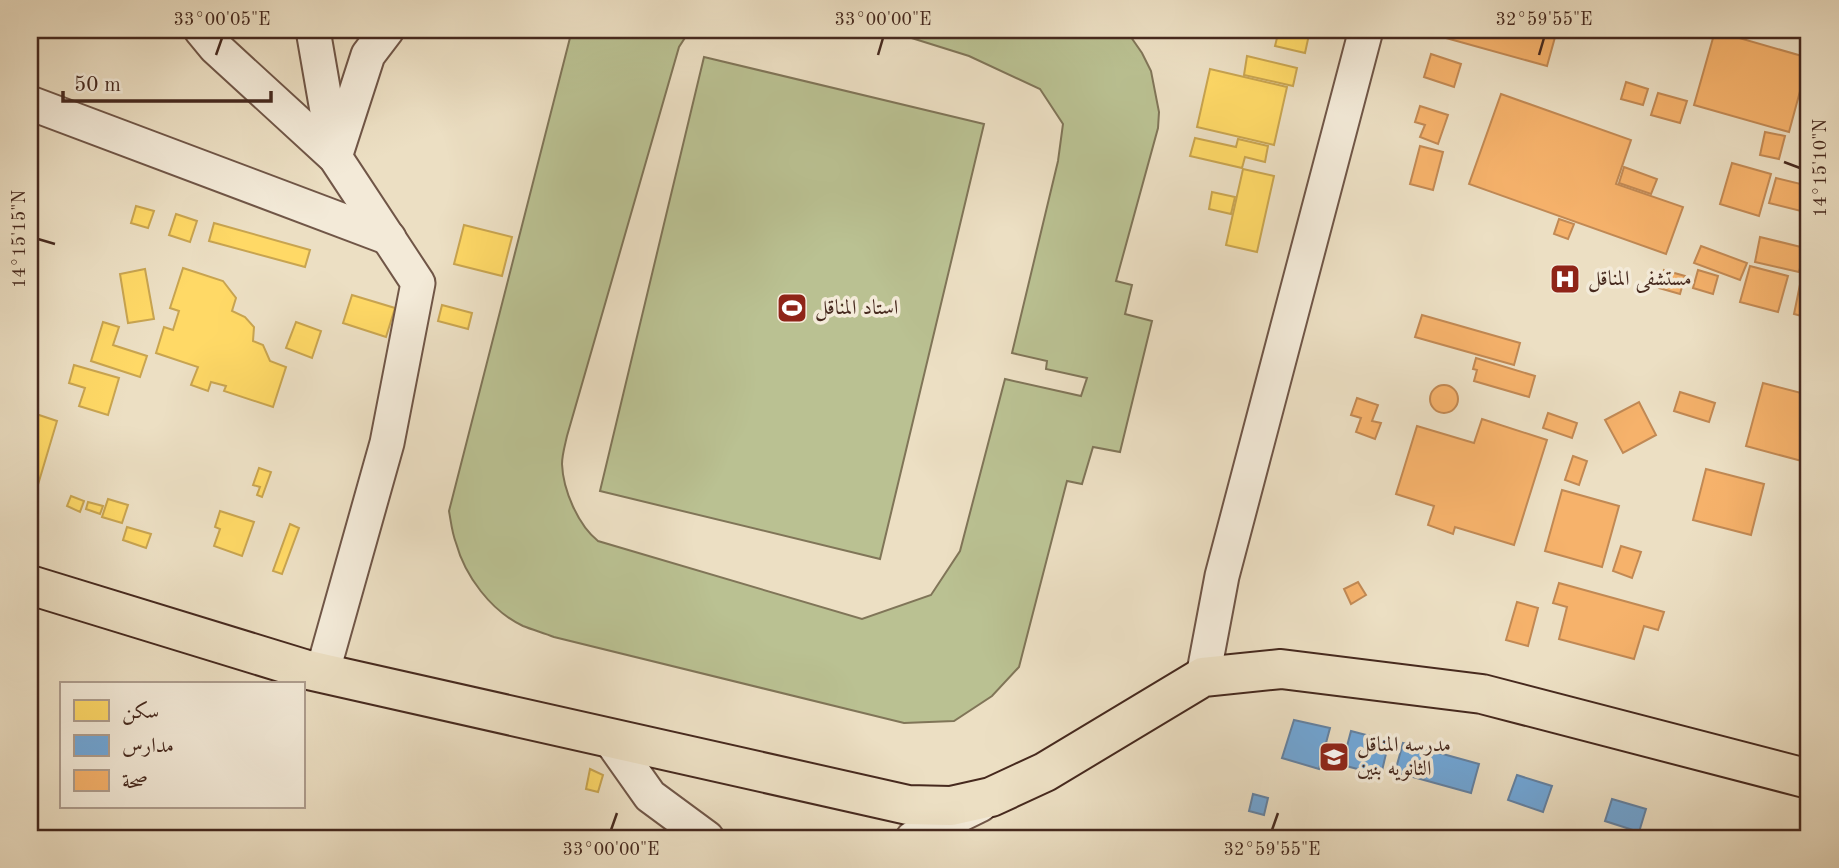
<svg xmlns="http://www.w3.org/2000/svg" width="1839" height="868" font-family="'Old Standard TT',Amiri,serif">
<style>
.pitch{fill:#bac192;stroke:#807558;stroke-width:2}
.homes{fill:#ffd966;stroke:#c8a450;stroke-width:2}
.schools{fill:#6fa8dc;stroke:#6382a3;stroke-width:2}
.health{fill:#f6b26b;stroke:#c18954;stroke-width:2}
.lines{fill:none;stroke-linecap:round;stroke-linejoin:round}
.minor-casing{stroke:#705647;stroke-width:37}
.major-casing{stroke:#46291e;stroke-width:42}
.minor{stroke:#f3ead8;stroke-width:33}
.major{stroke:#ecdfc3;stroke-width:38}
.ticks{fill:none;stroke:#46291e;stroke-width:2.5}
.labels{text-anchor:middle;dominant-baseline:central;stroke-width:7;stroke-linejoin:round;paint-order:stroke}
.poi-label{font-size:21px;fill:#46291e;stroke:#f3ead8;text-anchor:start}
.neatline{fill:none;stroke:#46291e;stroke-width:2.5}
.ticks-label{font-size:18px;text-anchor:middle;fill:#46291e}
</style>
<rect width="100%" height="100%" fill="#ecdfc3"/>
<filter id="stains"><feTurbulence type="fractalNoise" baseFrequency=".00286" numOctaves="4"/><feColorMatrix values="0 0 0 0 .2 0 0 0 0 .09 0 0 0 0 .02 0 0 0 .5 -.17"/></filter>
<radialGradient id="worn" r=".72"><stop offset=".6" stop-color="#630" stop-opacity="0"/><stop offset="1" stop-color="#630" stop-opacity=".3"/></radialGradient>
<g class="pitch">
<path d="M572,30H690L679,47L567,436C565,445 562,455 562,464C563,490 578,525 598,541L862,619L931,595L960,551L1005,379L1081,396L1087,378L1046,369L1047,361L1012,353L1058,161L1063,124L1040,89L969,56L886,30H1126L1142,53L1151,71L1159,112L1158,128L1116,281L1132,285L1125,314L1152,321L1120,452L1093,447L1082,484L1067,481L1019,667L992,696L954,721L904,723L554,637C544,633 533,630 523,626C491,611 465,576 456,543C452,533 451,522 449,511Z"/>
<path d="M704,57L984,124L880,559L600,491Z"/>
</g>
<g class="homes">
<path d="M1279,30H1310L1305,53L1275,46Z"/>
<path d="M1247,56L1297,68L1293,86L1244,75Z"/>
<path d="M1210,69L1287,87L1274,145L1197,127Z"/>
<path d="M1195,138L1236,147L1238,139L1268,146L1265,162L1245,157L1242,168L1190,156Z"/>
<path d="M1243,169L1274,176L1257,252L1226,245Z"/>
<path d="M1212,192L1235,197L1231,214L1209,209Z"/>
<path d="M136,206L154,211L148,228L131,223Z"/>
<path d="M176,214L197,221L190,242L169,235Z"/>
<path d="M214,223L310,250L305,267L209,241Z"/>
<path d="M464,225L512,237L502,276L454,264Z"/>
<path d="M183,268L223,281L236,298L232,311L245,317L254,327L253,341L263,345L270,361L286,367L273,407L224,391L226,386L211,382L208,391L191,385L198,367L156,353L164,327L173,330L179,311L170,308Z"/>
<path d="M145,269L154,319L128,323L120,274Z"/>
<path d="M352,295L395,308L386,337L343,323Z"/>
<path d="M442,305L472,313L468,329L438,321Z"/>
<path d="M103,322L119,327L113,345L147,356L140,377L91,361Z"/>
<path d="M296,322L321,331L312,358L286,348Z"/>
<path d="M74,365L119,378L108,415L79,406L85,388L69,383Z"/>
<path d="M30,412L57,421L31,508L30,507Z"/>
<path d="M259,468L271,472L262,497L257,495L260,487L253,485Z"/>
<path d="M71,496L84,501L80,512L67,506Z"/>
<path d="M108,499L128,505L122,523L102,517Z"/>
<path d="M88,502L103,506L100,514L86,509Z"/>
<path d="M220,511L254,522L242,556L214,546L220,529L215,527Z"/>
<path d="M290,524L299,528L282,574L273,571Z"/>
<path d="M127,527L151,534L146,548L123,540Z"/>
<path d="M590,769L603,775L598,792L586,789Z"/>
</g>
<g class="schools">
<path d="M1294,720L1330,728L1319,769L1282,758Z"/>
<path d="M1351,731L1389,741L1381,775L1342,765Z"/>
<path d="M1403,743L1479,764L1471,793L1395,772Z"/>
<path d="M1517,775L1552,786L1543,812L1508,800Z"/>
<path d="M1253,794L1268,798L1264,815L1249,811Z"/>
<path d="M1612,799L1646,809L1639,832L1605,821Z"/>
</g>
<g class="health">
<path d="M1448,30H1557L1547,66L1446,38Z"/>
<path d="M1715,31L1809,58L1789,132L1694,105Z"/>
<path d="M1431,54L1461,64L1454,87L1424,77Z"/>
<path d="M1626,82L1648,89L1643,105L1621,99Z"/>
<path d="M1658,93L1687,101L1680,123L1651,115Z"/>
<path d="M1501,94L1631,140L1616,184L1683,207L1666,254L1469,184Z"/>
<path d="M1420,106L1448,115L1438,144L1420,137L1425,125L1415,122Z"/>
<path d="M1765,132L1785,136L1779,159L1760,155Z"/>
<path d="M1420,146L1443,152L1433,190L1410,184Z"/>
<path d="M1732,163L1771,174L1759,216L1720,204Z"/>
<path d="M1624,167L1657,179L1651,194L1619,183Z"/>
<path d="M1776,178L1809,186V213L1769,203Z"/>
<path d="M1559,219L1574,224L1568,239L1554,234Z"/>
<path d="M1760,237L1805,248L1799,272L1755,262Z"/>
<path d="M1701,246L1747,263L1740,280L1694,263Z"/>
<path d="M1805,260H1809V318L1794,314Z"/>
<path d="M1750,266L1788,276L1778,312L1740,302Z"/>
<path d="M1664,270L1685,276L1680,294L1659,288Z"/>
<path d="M1698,270L1718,276L1713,294L1693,288Z"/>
<path d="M1422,315L1520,343L1514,365L1415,337Z"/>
<path d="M1476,358L1535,376L1529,397L1474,381L1477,370L1473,369Z"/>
<path d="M1763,383L1809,395V463L1746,446Z"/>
<circle cx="1444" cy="399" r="14"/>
<path d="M1680,392L1715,403L1709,422L1674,411Z"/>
<path d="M1357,398L1378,405L1372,421L1381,423L1375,439L1356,432L1361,418L1351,415Z"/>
<path d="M1639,402L1656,435L1623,453L1605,420Z"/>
<path d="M1548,413L1577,423L1572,438L1543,428Z"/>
<path d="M1482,419L1547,440L1514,545L1455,527L1453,534L1428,525L1434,506L1396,494L1417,426L1474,443Z"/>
<path d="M1573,456L1587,461L1579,485L1565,480Z"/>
<path d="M1706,469L1764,484L1751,535L1693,520Z"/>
<path d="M1562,490L1619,506L1602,567L1545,551Z"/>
<path d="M1621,546L1641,552L1632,578L1613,571Z"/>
<path d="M1358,582L1366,595L1351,604L1344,589Z"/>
<path d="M1559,583L1664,612L1658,630L1644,626L1634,659L1559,639L1567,607L1553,603Z"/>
<path d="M1517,602L1538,608L1528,646L1506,640Z"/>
</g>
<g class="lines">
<g class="minor-casing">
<g id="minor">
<path d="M201,30L215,47L335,157L418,283L387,443L322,674"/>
<path d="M313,30L334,151"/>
<path d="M30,103L389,238"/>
<path d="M335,157L368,55L387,30"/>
<path d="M1203,677L1222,576L1366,30"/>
<path d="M609,738L650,796L707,838"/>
<path d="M913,838L980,805"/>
</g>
</g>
<g class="major-casing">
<path id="major" d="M30,585L304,669L908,805L951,806L991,797L1045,772L1203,677L1281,669L1482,694L1809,779"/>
</g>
<use href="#minor" class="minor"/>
<use href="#major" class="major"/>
</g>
<path class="ticks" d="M216,55L222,38M878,55L883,38M1539,55L1544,38M1784,162L1800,168M38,239L55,244M611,830L617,813M1272,830L1278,813"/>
<defs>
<g id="hospital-square" transform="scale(1.575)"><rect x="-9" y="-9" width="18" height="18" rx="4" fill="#8f2418" stroke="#f3ead8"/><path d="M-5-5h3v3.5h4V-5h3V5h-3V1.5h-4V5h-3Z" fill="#fff"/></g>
<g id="stadium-square" transform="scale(1.575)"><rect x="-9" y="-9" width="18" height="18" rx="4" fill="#8f2418" stroke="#f3ead8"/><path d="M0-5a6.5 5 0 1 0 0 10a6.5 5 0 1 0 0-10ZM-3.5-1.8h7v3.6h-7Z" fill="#fff"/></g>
<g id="school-square" transform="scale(1.575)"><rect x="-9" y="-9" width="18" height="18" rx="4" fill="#8f2418" stroke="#f3ead8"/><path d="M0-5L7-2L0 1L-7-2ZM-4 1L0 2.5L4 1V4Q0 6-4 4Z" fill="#fff"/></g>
</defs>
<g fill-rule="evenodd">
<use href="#hospital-square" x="1565" y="279"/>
<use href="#stadium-square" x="792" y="308"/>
<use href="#school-square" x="1334" y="757"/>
</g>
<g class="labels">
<g class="poi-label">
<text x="1588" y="279">مستشفى المناقل</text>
<text x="815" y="308">استاد المناقل</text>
<text x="1357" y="745">مدرسه المناقل<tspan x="1357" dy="24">الثانويه بنين</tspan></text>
</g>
</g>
<rect width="1839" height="868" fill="none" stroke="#ecdfc3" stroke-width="77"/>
<rect x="60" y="682" width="245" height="126" fill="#f3ead8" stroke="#ae9d8e" stroke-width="2"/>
<rect x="74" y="700" width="35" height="21" fill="#ffd966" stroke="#ae9d8e" stroke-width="2"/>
<text x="122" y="718" font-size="21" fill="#46291e">سكن</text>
<rect x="74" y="735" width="35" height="21" fill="#6fa8dc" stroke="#ae9d8e" stroke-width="2"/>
<text x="122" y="752" font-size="21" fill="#46291e">مدارس</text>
<rect x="74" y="770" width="35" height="21" fill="#f6b26b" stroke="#ae9d8e" stroke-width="2"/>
<text x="122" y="788" font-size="21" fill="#46291e">صحة</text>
<path d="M63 91v10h208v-10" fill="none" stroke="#46291e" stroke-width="3.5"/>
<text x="74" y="91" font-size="21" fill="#46291e" stroke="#f3ead8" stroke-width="5" paint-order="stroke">50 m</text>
<rect x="38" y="38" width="1762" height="792" class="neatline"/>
<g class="ticks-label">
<text x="222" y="25">33°00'05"E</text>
<text x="883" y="25">33°00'00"E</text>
<text x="1544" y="25">32°59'55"E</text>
<text transform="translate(1820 168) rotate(-90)" y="6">14°15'10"N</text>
<text transform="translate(19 239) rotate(-90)" y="6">14°15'15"N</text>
<text x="611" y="855">33°00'00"E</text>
<text x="1272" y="855">32°59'55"E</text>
</g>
<rect width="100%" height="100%" filter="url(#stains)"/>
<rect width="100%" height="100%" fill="url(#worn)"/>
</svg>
